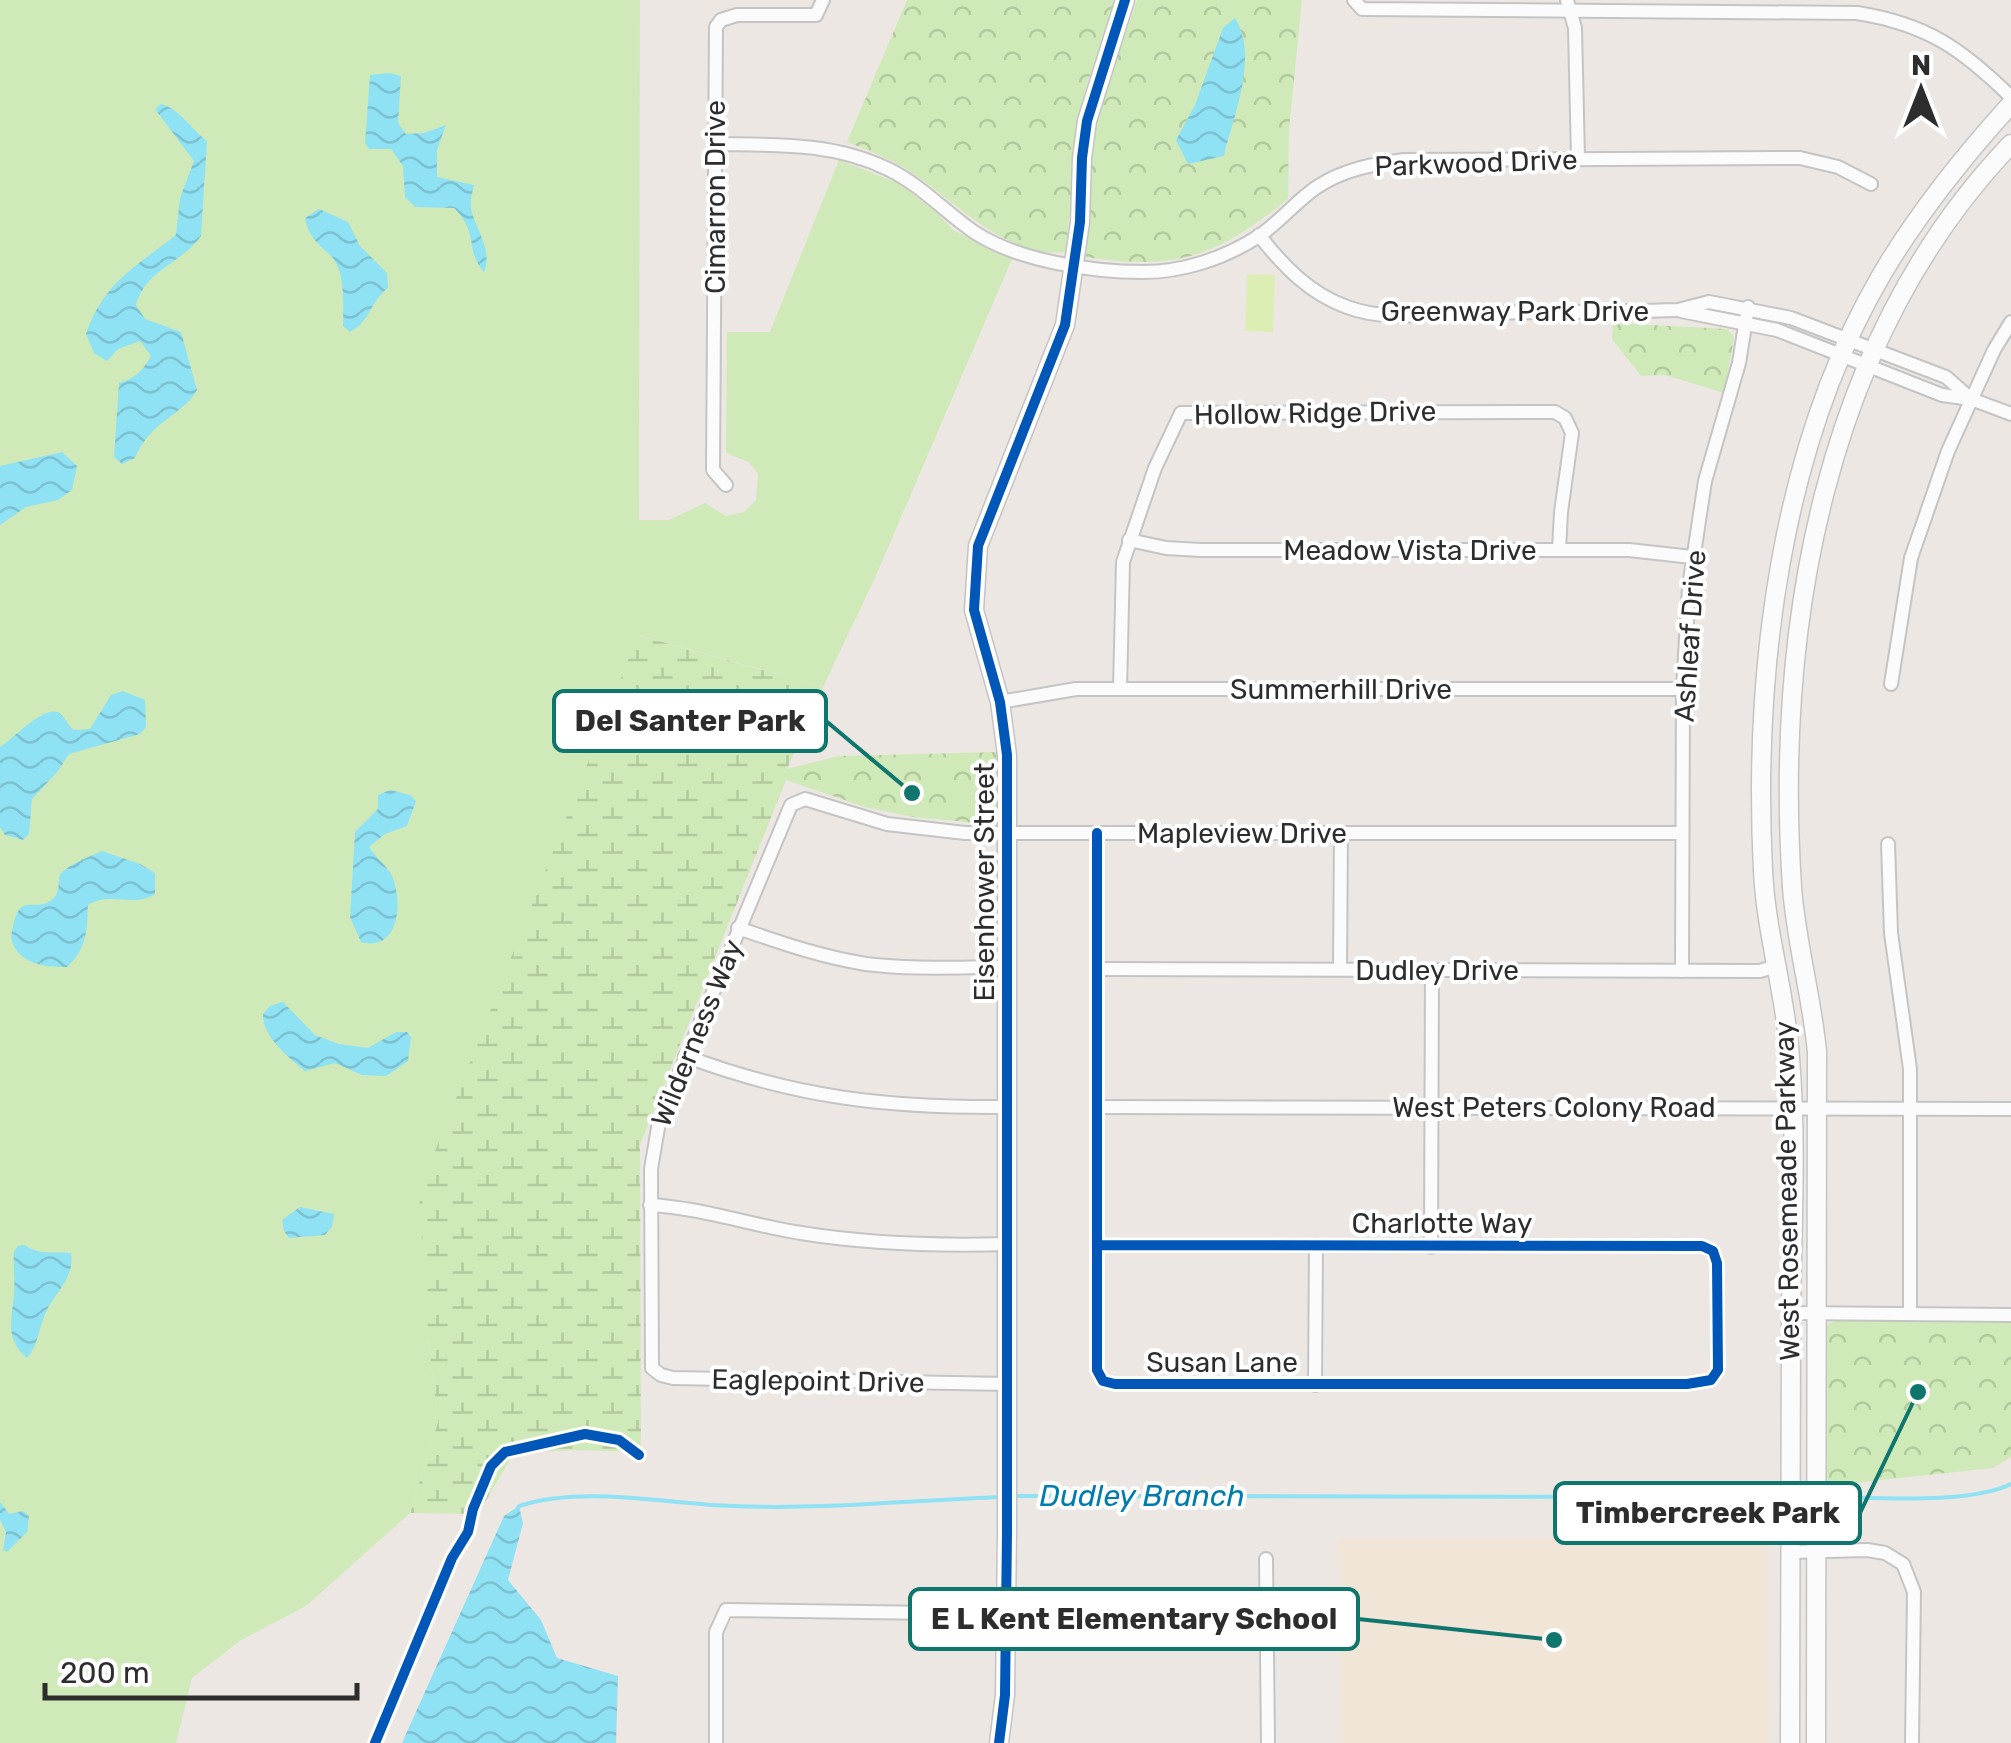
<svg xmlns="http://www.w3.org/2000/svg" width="2011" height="1743" font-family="Rubik,sans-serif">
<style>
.education{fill:#f0e5d6}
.grass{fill:#cfeab8}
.forest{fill:url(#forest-crowns)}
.wetland{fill:url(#wetland-marsh)}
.pitch{fill:#ddeeb5}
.water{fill:url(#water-waves)}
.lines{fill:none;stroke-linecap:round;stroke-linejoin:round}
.stream{stroke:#8fe1f4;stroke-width:4}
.street-casing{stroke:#c5c4c4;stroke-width:16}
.secondary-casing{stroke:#c5c4c4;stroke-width:21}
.street{stroke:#fcfbfb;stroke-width:12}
.secondary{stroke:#fcfbfb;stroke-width:18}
.cycleway-casing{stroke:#fff;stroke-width:16}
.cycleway{stroke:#0057b8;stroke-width:10}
.labels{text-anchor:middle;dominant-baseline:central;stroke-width:8;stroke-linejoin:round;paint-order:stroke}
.street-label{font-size:28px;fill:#2d2d2d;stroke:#fff}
.water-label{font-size:30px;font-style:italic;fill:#007dae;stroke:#fff}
.leader{fill:none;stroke:#0f766e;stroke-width:4}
.callout-dot{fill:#0f766e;stroke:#fff;stroke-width:4}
.callout{fill:#fff;stroke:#0f766e;stroke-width:4}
.callout-label{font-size:30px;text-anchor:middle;font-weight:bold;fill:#2d2d2d}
</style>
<defs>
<pattern id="forest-crowns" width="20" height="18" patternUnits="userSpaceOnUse" patternTransform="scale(2.5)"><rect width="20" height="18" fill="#cfeab8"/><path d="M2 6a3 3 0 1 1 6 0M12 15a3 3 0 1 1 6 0" fill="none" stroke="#b2c99e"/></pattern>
<pattern id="wetland-marsh" width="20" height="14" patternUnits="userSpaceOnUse" patternTransform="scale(2.5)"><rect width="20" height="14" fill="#cfeab8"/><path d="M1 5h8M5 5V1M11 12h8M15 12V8" fill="none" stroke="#b2c99e"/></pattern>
<pattern id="water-waves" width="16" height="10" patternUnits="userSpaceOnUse" patternTransform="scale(2.5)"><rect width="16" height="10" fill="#8fe1f4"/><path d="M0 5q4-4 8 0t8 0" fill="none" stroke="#7cc1d2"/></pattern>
</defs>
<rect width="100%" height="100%" fill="#ece7e2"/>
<path class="education" d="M1338,1538H1768L1770,1743H1341Z"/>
<path class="grass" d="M0,0H640L639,520H669L705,503L726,516L744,512L756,500L758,474L749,462L726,453L727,332H770L839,160L898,183L936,212L953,230L1012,259L874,580L823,687L639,635L428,1338L438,1422L410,1513L306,1606L241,1640L192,1678L176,1743H0Z"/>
<g class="forest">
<path d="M907,0H1120L1088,80L1077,132L1066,252C1007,259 956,202 911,172C891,159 869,151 847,142Z"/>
<path d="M1137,0H1302L1289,130L1288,199C1217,256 1178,271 1086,257L1092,154L1100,105Z"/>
<path d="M1613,323L1728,329L1734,338L1724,393L1665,375L1641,376L1612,339Z"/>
<path d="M998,752V815L987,824L913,817L865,807L786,780L785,776L787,769L839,756Z"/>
<path d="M1834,1321H2011V1457L1993,1468L1825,1486L1826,1326Z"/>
</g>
<path class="wetland" d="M638,635L823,687L787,769L786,780L640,1145L641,1452L574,1450L514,1453L478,1514L410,1513L438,1422L428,1338L419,1192Z"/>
<path class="pitch" d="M1247,274L1275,275L1273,332L1245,331Z"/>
<g class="water">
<path d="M1235,18C1259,57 1234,114 1224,156L1188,164L1176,140L1195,105L1223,28Z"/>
<path d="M389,73L401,76L398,123L406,134L424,133L446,125L437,150V177L474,185C472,193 470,201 471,209C476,230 493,251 484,272C464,249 480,234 454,208L415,207L405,197L403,166L391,149H369L365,143L370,75Z"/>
<path d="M161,104C180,109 191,129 207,141L201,236C181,264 146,269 136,305L145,319L181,332L197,390C180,418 151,420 135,458L122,464L114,457L119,383C135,379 143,370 151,356L140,341L118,349L107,361L94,353L86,334C104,282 134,268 176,235L180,198L194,161L155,109Z"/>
<path d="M319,209L348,222L360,246L387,273L388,288C369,303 371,321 350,332L343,326C343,306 346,271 331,256C317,242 309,238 305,218Z"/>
<path d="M62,452L77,466L72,490L58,500L26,507L0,525V466Z"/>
<path d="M123,691L145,700L146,727L140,734L69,754L58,771L32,799L29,834L23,840L5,835L0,827V747C14,738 42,707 57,712C65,715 67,725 74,730L90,729L111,695Z"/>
<path d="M390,790L410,795L416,801L407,826L385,834L369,847C375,856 384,864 390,872C404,897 401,953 361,942L350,917L355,832L378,809V795Z"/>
<path d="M102,851L140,864L155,873V894C134,908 110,891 88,905C87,930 87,949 67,967C44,967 17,964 11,938C18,884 34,917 54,898C60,892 58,881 60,874C73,862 87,858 102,851Z"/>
<path d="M283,1002L315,1035L339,1044L368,1048L396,1032H407L411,1037L408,1061L386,1076L362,1075L335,1063L305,1071C288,1057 262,1036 263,1014L270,1006Z"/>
<path d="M300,1207L334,1214L332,1227L325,1235L289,1238L284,1231L282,1220Z"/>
<path d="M25,1245C39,1256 55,1251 71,1253C75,1278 55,1292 46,1312C39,1327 38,1346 27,1358C3,1338 13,1317 14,1291C15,1278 13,1265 14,1251L18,1246Z"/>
<path d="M0,1502L9,1514L23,1511L29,1516L27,1532L7,1552L3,1550L6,1532L0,1520Z"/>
<path d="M519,1506L523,1523L508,1580L541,1620L557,1658L618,1676L616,1743H402L504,1516Z"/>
</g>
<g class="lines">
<g class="stream">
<path d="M1013,1496L1783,1497"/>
<path d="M1823,1497C1874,1497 1967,1505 2011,1484"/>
<path d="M517,1510L519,1506C583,1485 667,1504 733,1506C823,1510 913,1500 1003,1497"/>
</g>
<g class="street-casing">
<g id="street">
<path d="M1354,0L1362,9L1857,13C1927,24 1962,49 2011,97"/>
<path d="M1567,0L1575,28L1578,158"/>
<path d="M716,144C775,145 833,142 888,169C921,185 945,212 974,232C1018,261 1092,272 1143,272C1184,272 1225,258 1259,236C1280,222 1296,201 1317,187C1344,169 1374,164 1404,160L1800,158L1838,167L1871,184"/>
<path d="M1259,235C1283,266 1310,294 1347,307C1387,322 1429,313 1470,313C1539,312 1609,312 1678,310L1709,302L1791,318L1946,377L1971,399"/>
<path d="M1681,311L1777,330L1942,395L1971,399L2011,414"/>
<path d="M726,485L713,470L716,27L721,20L737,15H816L823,0"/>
<path d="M1129,540L1166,548L1201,550H1629L1692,557"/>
<path d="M1891,684L1911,558L1948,451L1994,350L2011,322"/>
<path d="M1120,689L1123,562L1155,468L1181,413L1555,412L1565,418L1572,433L1561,512L1559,550"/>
<path d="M1000,702L1076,689H1683"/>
<path d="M1097,833V1370L1103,1381L1115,1384H1687L1711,1380L1718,1370L1717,1263L1713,1251L1702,1246L1097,1245"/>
<path d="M1888,844L1891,933L1910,1069V1314"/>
<path d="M738,928C781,943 822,957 866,964C913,970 960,967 1007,967"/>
<path d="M1097,969L1760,971L1776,966"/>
<path d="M1340,969L1341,833"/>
<path d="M1682,971L1683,689L1689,587L1705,481L1739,363L1748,307"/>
<path d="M685,1056C797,1098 888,1108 1007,1107"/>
<path d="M1097,1107L2011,1109"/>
<path d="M650,1205C702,1208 750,1225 801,1233C869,1244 937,1246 1007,1244"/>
<path d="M1431,1247L1432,970"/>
<path d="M1791,1313L2011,1315"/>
<path d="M1007,1384L673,1378L661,1375L652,1368L651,1169L659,1122L791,805L805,799L887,824L965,833H1682"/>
<path d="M1315,1385L1316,1245"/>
<path d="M1791,1552L1867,1550L1885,1553L1903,1564L1914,1592L1912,1743"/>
<path d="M1266,1559L1268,1743"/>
<path d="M716,1743V1632L726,1610L1079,1615L1149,1636L1182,1639H1267"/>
</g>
</g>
<g class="secondary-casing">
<g id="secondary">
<path d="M999,1743L1005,1695L1007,1532V755L1000,702L974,610L978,546L1065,325L1080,222L1082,158L1087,121L1125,0"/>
<path d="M1790,1743C1790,1600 1790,1457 1791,1315C1792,1230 1797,1143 1790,1058C1786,995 1766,934 1763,871C1753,673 1780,448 1882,274C1918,213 1963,157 2011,104"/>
<path d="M1816,1743L1817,1052C1812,997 1796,943 1792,887C1775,626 1824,340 2011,144"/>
</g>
</g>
<use href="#street" class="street"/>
<use href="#secondary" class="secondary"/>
<g class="cycleway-casing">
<g id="cycleway">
<path d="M1097,833V1370L1103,1381L1115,1384H1687L1711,1380L1718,1370L1717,1263L1713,1251L1702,1246L1097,1245"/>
<path d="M375,1743L452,1558L468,1532L473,1509L491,1466L505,1452L585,1434L619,1440L639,1455"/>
<path d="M999,1743L1005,1695L1007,1532V755L1000,702L974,610L978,546L1065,325L1080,222L1082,158L1087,121L1125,0"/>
</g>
</g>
<use href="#cycleway" class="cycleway"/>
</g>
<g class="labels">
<g class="street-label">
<text transform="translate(1476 163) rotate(-2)">Parkwood Drive</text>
<text transform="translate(715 197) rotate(-90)">Cimarron Drive</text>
<text x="1515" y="311">Greenway Park Drive</text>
<text transform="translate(1315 413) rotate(-1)">Hollow Ridge Drive</text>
<text x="1410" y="550">Meadow Vista Drive</text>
<text transform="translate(1690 636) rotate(-86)">Ashleaf Drive</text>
<text x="1341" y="689">Summerhill Drive</text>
<text x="1242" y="833">Mapleview Drive</text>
<text transform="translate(984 882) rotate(-90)">Eisenhower Street</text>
<text x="1437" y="970">Dudley Drive</text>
<text transform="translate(697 1033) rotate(-68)">Wilderness Way</text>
<text x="1554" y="1107">West Peters Colony Road</text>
<text transform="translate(1787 1191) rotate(-91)">West Rosemeade Parkway</text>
<text x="1442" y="1223">Charlotte Way</text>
<text x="1222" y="1362">Susan Lane</text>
<text transform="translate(818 1381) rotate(1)">Eaglepoint Drive</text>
</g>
<g class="water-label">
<text x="1142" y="1496">Dudley Branch</text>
</g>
</g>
<path class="leader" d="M912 793L826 721M1918 1392L1860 1513M1554 1640L1358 1619"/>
<g class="callout-dot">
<circle cx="912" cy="793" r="10"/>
<circle cx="1918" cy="1392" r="10"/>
<circle cx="1554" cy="1640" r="10"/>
</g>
<g class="callout">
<rect x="554" y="691" width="272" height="60" rx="10"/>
<rect x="1555" y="1483" width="305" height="60" rx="10"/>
<rect x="910" y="1589" width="448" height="60" rx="10"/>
</g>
<g class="callout-label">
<text x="690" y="731">Del Santer Park</text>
<text x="1708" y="1523">Timbercreek Park</text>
<text x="1134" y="1629">E L Kent Elementary School</text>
</g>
<g transform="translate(1921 90)" stroke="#ffffff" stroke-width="8" paint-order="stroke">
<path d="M0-8L18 38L0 25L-18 38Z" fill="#2d2d2d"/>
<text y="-15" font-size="28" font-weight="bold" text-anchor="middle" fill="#2d2d2d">N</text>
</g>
<path d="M45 1683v15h312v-15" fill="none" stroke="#2d2d2d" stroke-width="5"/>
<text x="60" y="1683" font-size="30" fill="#2d2d2d" stroke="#ffffff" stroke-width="8" paint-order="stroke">200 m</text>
</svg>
